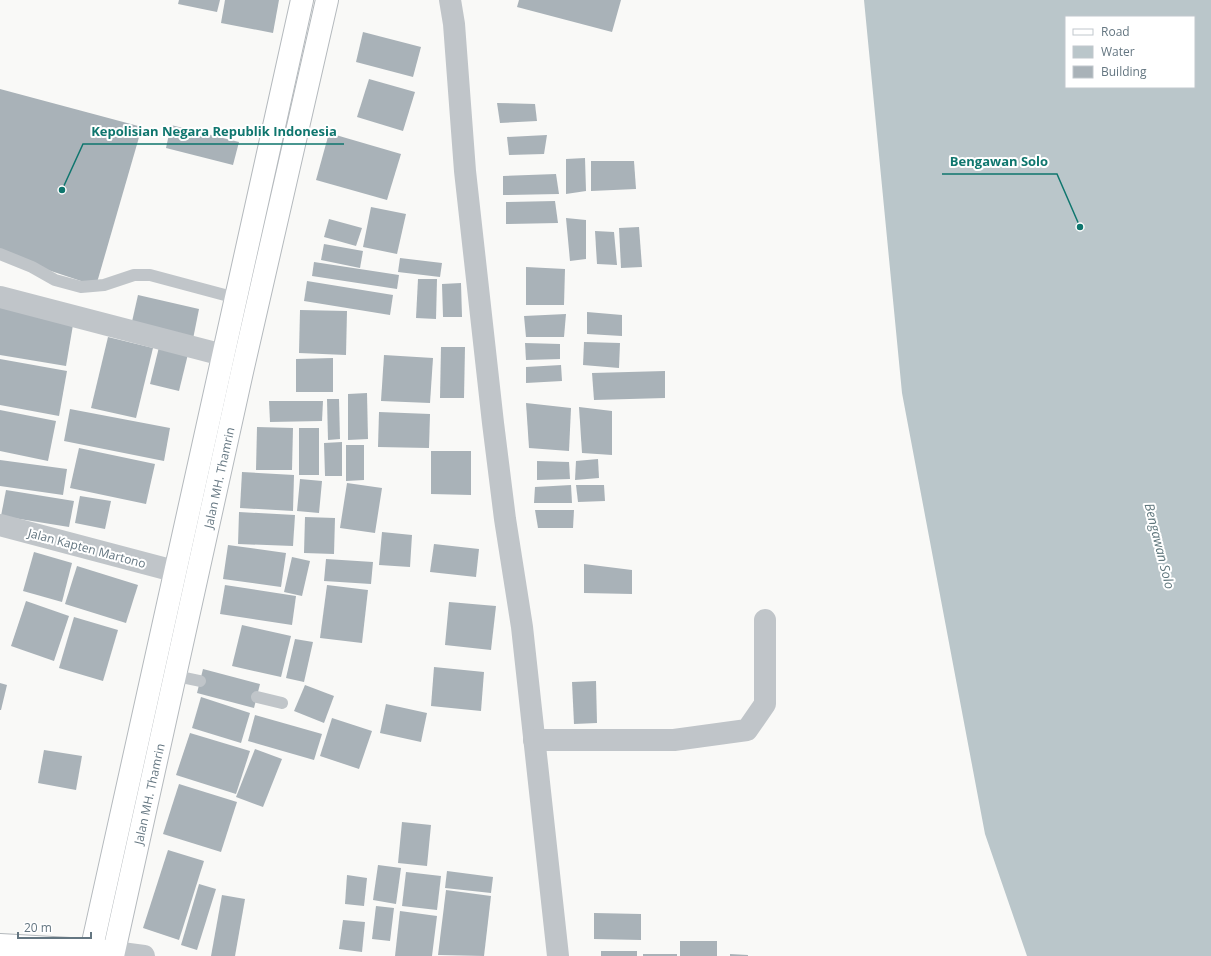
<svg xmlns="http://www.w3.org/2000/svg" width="1211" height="956" font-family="'Open Sans',sans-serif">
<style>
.water{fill:#bac6ca;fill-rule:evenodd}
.building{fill:#a9b2b8}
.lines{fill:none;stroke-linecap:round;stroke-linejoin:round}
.primary-casing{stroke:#b4b9bd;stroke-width:24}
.service{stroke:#c0c5c9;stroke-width:12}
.minor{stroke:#c0c5c9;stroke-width:22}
.primary{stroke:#fff;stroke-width:22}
.labels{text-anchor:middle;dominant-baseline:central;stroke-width:4;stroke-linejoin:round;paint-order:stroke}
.street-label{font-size:12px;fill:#647681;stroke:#fff}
.water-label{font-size:13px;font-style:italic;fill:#5f767c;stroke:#fff}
.leader{fill:none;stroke:#0f766e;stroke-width:1.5}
.callout-dot{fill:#0f766e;stroke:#fff;stroke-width:1.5}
.callout-label{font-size:13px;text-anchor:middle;font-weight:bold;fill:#0f766e;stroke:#fff;stroke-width:4;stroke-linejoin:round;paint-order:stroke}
</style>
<rect width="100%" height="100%" fill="#f9f9f7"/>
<path class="water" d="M864,0H1211V956H1027L985,834L902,393ZM1066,17H1194V87H1066Z"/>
<g class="building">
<path d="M179,0H220L217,12L178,4Z"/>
<path d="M225,0H279L273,33L221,23Z"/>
<path d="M519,0H621L612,32L517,7Z"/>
<path d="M363,32L421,47L413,77L356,62Z"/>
<path d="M369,79L415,92L403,131L357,117Z"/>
<path d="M0,89L142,127L96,286L0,254Z"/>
<path d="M497,103L535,104L537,121L500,123Z"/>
<path d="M171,125L239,142L233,165L166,148Z"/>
<path d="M329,133L401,154L387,200L316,180Z"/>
<path d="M547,135L544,154L509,155L507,137Z"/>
<path d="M585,158L586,191L566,194V159Z"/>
<path d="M591,161H634L636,189L591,191Z"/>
<path d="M556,174L559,194L503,195V176Z"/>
<path d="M555,201L558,223L506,224V202Z"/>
<path d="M371,207L406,214L397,254L363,247Z"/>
<path d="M566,218L586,220V259L570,261Z"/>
<path d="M329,219L362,228L356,246L324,237Z"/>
<path d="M639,227L642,267L621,268L619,228Z"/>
<path d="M595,231L614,232L617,265L597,264Z"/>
<path d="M324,244L363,251L360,268L321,260Z"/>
<path d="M400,258L442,263L440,277L398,272Z"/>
<path d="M314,262L399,275L397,289L312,276Z"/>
<path d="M526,267L565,269L564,305H526Z"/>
<path d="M418,279H437L436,319L416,318Z"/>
<path d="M307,281L393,295L390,315L304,301Z"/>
<path d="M461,283L462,317H443L442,284Z"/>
<path d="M138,295L199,309L193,339L131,326Z"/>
<path d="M0,306L74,319L66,366L0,355Z"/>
<path d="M300,310L347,311L346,355L299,353Z"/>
<path d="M587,312L622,315V336L587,334Z"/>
<path d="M566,314L564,337H526L524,316Z"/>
<path d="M108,337L153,348L136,418L91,408Z"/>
<path d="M584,342L620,343L619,368L583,365Z"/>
<path d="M525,343L560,344V359L526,360Z"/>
<path d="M159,347L188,354L179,391L150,384Z"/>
<path d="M441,347H465L464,398H440Z"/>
<path d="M384,355L433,358L430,403L381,401Z"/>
<path d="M333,358V392H296V359Z"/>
<path d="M0,359L67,371L59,416L0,405Z"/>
<path d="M561,365L562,381L526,383V367Z"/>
<path d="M665,371V398L594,400L592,373Z"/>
<path d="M367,393L368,439L348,440V394Z"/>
<path d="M327,399H339L340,439L328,440Z"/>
<path d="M269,401H323L322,421L270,422Z"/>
<path d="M526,403L571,408L569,451L529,448Z"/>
<path d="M579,407L612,411V455L582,453Z"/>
<path d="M70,409L170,428L164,461L64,441Z"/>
<path d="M0,410L56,421L48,461L0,451Z"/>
<path d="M379,412L430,414L429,448L378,447Z"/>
<path d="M257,427L293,428L292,470H256Z"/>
<rect x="299" y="428" width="20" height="47"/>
<path d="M342,442V476H325L324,443Z"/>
<path d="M346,445H364V480L346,481Z"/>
<path d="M79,448L155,464L146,504L70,488Z"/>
<path d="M431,451H471V495L431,494Z"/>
<path d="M598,459L599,478L575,480L576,461Z"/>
<path d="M0,460L67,469L63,495L0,486Z"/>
<path d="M537,461L569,462L570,479L537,480Z"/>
<path d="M242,472L294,475L293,511L240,508Z"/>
<path d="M300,479L322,481L319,513L297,511Z"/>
<path d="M347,483L382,488L375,533L340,528Z"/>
<path d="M571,485L572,503H534L535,487Z"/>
<path d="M576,485H604L605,501L578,502Z"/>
<path d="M6,490L74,501L69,527L1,516Z"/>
<path d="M80,496L111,501L105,529L75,523Z"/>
<path d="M535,510H574L573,528H538Z"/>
<path d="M239,512L295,515L293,546L238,544Z"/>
<path d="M305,517L335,518L334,554L304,553Z"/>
<path d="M382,532L412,535L410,567L379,565Z"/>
<path d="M434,544L479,549L476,577L430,572Z"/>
<path d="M228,545L286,553L281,587L223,579Z"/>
<path d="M34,552L72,563L62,602L23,591Z"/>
<path d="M292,557L310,561L302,596L284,592Z"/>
<path d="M326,559L373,562L371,584L324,581Z"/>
<path d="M584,564L632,570V594L584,593Z"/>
<path d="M77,566L138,585L126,623L65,604Z"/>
<path d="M225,585L296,596L292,625L220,614Z"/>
<path d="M327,585L368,590L362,643L320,638Z"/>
<path d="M26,601L69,616L54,661L11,646Z"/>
<path d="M449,602L496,606L491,650L445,645Z"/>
<path d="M74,617L118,630L103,681L59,668Z"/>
<path d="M242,625L291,636L281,677L232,666Z"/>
<path d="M295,639L313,642L304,682L286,678Z"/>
<path d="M434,667L484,672L481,711L431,706Z"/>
<path d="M203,669L260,684L254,708L197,693Z"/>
<path d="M596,681L597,723L574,724L572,682Z"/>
<path d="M0,683L7,685L1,710H0Z"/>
<path d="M305,685L334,696L324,723L294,711Z"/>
<path d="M201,697L250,713L241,743L192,728Z"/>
<path d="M386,704L427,713L421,742L380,733Z"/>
<path d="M255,715L322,734L314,760L248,741Z"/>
<path d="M332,718L372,731L359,769L320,756Z"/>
<path d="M190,733L250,751L236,794L176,775Z"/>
<path d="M255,749L282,759L263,807L236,797Z"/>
<path d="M44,750L82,756L76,790L38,783Z"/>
<path d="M179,784L237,802L221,852L163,834Z"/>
<path d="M402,822L431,825L427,866L398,863Z"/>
<path d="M168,850L204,861L179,940L143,928Z"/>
<path d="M378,865L401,868L396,904L373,900Z"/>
<path d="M447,871L493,877L491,893L445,888Z"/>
<path d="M406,872L441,876L437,910L402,906Z"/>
<path d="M347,875L367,878L364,906L345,904Z"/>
<path d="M199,884L216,889L197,950L181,945Z"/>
<path d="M446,890L491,896L484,956L438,955Z"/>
<path d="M222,895L245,899L235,956H211Z"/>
<path d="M376,906L394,908L390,941L372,939Z"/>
<path d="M400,911L437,916L432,956H395Z"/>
<path d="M594,913L641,914V940L594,939Z"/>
<path d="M343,920L365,922L362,952L339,949Z"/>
<rect x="680" y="941" width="37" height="15"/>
<rect x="601" y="951" width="36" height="5"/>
<rect x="643" y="954" width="34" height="2"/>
<path d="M730,954L748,955V956H730Z"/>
</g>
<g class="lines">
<g class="primary-casing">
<g id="primary">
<path d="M0,945L105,951"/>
<path d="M90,956L302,0"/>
<path id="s1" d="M113,956L242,372L327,0"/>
</g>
</g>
<g class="service">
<path d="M0,254L32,267L55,280L81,287L104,285L134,275H150L236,298"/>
<path d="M176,676L200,681"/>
<path d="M257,697L282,703"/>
</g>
<g class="minor">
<path d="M450,0L454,24L465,171L493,423L505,519L522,627L558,956"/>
<path d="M0,297L223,355"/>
<path d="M0,525L174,571"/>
<path d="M534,740H674L747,730L765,704V620"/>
<path d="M114,952L144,956"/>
</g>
<use href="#primary" class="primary"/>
</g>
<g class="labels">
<g class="street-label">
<text stroke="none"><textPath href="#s1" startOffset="490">Jalan MH. Thamrin</textPath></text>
<text transform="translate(87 548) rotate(15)">Jalan Kapten Martono</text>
<text stroke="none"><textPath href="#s1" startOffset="166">Jalan MH. Thamrin</textPath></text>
</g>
<g class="water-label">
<text transform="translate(1160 546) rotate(76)">Bengawan Solo</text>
</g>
</g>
<path class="leader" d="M62 190L83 144H344M1080 227L1057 174H942"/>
<g class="callout-dot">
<circle cx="62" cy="190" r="4"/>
<circle cx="1080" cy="227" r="4"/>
</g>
<g class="callout-label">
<text x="214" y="136">Kepolisian Negara Republik Indonesia</text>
<text x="999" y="166">Bengawan Solo</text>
</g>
<rect x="1065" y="16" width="130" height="72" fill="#ffffff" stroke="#c1c8cd"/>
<rect x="1073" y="29" width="20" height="6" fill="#ffffff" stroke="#c1c8cd"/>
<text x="1101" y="36" font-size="12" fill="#647681">Road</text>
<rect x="1073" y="46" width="20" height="12" fill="#bac6ca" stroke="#c1c8cd"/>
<text x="1101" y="56" font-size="12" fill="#647681">Water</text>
<rect x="1073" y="66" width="20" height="12" fill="#a9b2b8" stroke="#c1c8cd"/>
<text x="1101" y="76" font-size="12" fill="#647681">Building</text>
<path d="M18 932v6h73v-6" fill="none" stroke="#647681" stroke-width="2"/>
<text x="24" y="932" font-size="12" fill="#647681" stroke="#ffffff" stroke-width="3" paint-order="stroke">20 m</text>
</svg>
